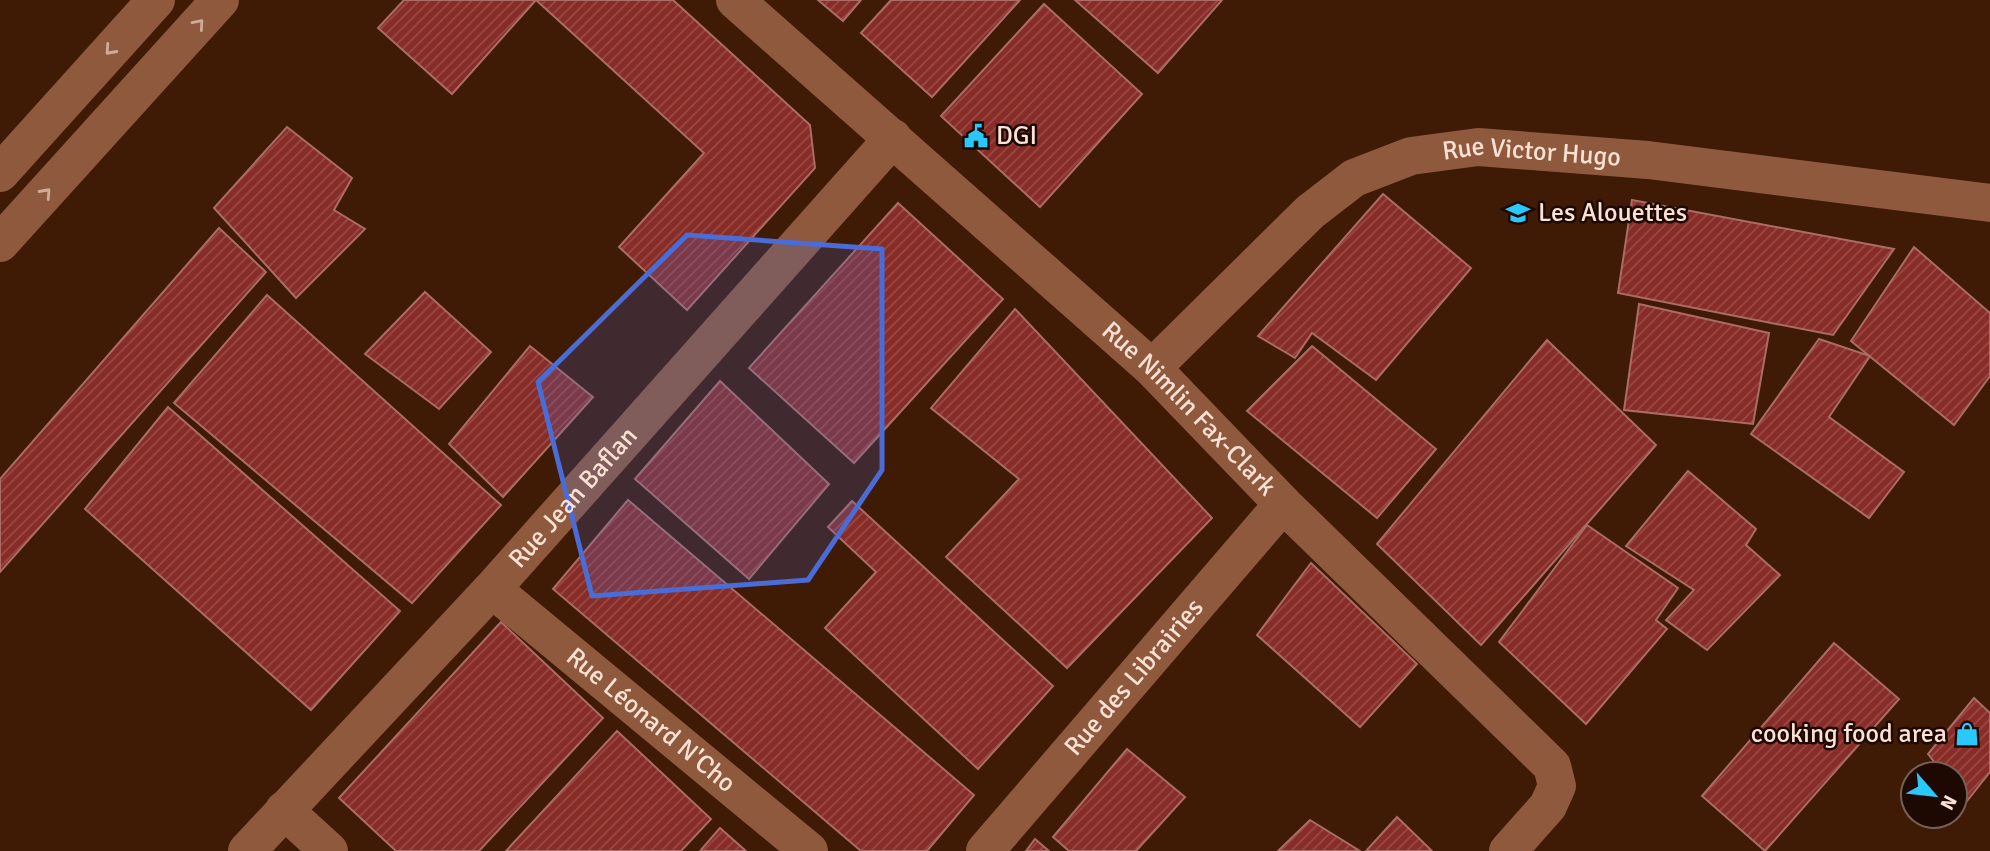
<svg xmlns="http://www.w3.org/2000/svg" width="1990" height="851" font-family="Signika,sans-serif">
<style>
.building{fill:url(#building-hatch);stroke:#aa6c64;stroke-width:2}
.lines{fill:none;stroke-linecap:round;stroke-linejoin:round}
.minor{stroke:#8e593d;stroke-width:38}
.oneway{stroke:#cfab98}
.marked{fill:#496cd7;fill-opacity:0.2;stroke:#496cd7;stroke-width:5;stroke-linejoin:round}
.labels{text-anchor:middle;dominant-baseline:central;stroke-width:5;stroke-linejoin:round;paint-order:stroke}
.poi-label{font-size:26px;fill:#fbe2d5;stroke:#1d0901;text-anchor:start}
.street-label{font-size:26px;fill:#fbe2d5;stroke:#1d0901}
</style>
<defs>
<pattern id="building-hatch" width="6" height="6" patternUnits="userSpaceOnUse" patternTransform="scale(1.75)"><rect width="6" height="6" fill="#872c26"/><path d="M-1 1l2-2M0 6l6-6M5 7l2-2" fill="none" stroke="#994a45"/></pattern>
</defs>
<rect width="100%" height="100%" fill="#3f1a05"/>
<g class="building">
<path d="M404,0H673L810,125L815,168L687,310L619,247L704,153L536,0L452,94L378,28Z"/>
<path d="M818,0H861L843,21Z"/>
<path d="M891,0H1020L932,97L861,33Z"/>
<path d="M1075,0H1222L1158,73Z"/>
<path d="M1044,4L1142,94L1040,207L941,116Z"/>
<path d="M287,127L352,178L334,210L365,229L296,298L214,208Z"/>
<path d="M1383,194L1471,268L1376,380L1312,333L1295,358L1258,336Z"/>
<path d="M1632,200L1894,249L1833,335L1618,293Z"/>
<path d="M898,203L1003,299L854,463L749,368Z"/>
<path d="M219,228L266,272L0,572V479Z"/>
<path d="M1914,247L1990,313V376L1954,425L1851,341Z"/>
<path d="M425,292L491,352L439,409L365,354Z"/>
<path d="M267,295L501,505L412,603L174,403Z"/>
<path d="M1639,304L1769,333L1753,424L1624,410Z"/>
<path d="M1015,309L1212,518L1067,668L946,557L1019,479L931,408Z"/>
<path d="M1819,339L1870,356L1829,417L1904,472L1869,518L1751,434Z"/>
<path d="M1547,340L1656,445L1481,645L1377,544Z"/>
<path d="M530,346L593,397L503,497L449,444Z"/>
<path d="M1312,346L1436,449L1377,518L1247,411Z"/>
<path d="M720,381L829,484L749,579L635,479Z"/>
<path d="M168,407L400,611L311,710L85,509Z"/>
<path d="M1688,471L1756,529L1746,545L1780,575L1707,650L1666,620L1694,590L1626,546Z"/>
<path d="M628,500L974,795L927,851H861L553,589Z"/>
<path d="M852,501L1053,686L978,769L825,628L876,572L828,527Z"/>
<path d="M1587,525L1678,588L1656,620L1667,629L1586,724L1499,642Z"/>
<path d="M1311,563L1417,664L1360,727L1257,635Z"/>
<path d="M501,622L603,718L479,851H396L339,798Z"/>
<path d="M1834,643L1899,699L1765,851L1702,796Z"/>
<path d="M1974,698L1990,713V772L1967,801L1955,786V774H1944L1928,754Z"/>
<path d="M617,731L711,819L681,851H506Z"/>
<path d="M1127,749L1185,797L1136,851H1069L1053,837Z"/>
<path d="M1397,817L1432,851H1366Z"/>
<path d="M1310,820L1360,851H1278Z"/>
<path d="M720,828L746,851H700Z"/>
<path d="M1035,839L1049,851H1026Z"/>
</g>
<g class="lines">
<g class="minor">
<path id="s1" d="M735,0L1152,368L1283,504L1552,766L1557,786L1548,806L1508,851"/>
<path d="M0,173L156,0"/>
<path d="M0,243L220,0"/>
<path id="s2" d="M1152,368L1310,212L1354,178L1411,156L1478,147L1648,160L1990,203"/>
<path id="s3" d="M492,589L809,851"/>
<path d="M284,810L329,851"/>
<path id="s4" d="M247,851L492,589L893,138"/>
<path id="s5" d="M985,851L1283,504"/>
</g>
</g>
<defs><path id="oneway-chevron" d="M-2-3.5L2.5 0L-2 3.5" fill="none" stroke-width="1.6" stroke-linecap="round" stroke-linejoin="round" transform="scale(1.75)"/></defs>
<g class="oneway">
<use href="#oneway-chevron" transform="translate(199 24) rotate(-49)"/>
<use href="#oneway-chevron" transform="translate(110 50) rotate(132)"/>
<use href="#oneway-chevron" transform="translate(46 193) rotate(-48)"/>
</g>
<path class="marked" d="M687,235L882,249V470L808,580L592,596L538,382Z"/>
<defs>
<g id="civic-bare" transform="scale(1.89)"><path d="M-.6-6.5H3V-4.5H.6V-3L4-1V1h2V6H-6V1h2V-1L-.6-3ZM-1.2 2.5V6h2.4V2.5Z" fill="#29c8ff" stroke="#1d0901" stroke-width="2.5" paint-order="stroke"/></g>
<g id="university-bare" transform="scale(1.89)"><path d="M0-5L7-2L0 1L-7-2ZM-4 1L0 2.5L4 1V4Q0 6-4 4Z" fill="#29c8ff" stroke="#1d0901" stroke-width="2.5" paint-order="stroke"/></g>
<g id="shop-bare" transform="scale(1.89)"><path d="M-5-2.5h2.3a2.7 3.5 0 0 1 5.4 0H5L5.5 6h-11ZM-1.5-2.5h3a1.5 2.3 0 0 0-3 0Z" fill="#29c8ff" stroke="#1d0901" stroke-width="2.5" paint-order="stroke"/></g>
</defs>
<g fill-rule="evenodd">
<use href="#civic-bare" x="976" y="136"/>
<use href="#university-bare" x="1518" y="213"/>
<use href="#shop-bare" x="1967" y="734"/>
</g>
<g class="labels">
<g class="poi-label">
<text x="996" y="136">DGI</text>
<text x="1538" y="213">Les Alouettes</text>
<text x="1947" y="734" text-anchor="end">cooking food area</text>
</g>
<g class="street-label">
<text stroke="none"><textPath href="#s2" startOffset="460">Rue Victor Hugo</textPath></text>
<text stroke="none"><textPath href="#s1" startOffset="611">Rue Nimlin Fax-Clark</textPath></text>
<text stroke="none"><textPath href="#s4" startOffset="481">Rue Jean Baflan</textPath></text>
<text stroke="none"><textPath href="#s5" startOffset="229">Rue des Librairies</textPath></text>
<text stroke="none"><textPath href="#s3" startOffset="206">Rue Léonard N'Cho</textPath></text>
</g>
</g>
<g transform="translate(1934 795) rotate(118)"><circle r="33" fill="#1d0901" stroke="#766056" stroke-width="2"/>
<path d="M0-5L12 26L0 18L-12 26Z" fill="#29c8ff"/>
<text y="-10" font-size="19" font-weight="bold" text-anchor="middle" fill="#fbe2d5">N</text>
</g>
</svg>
